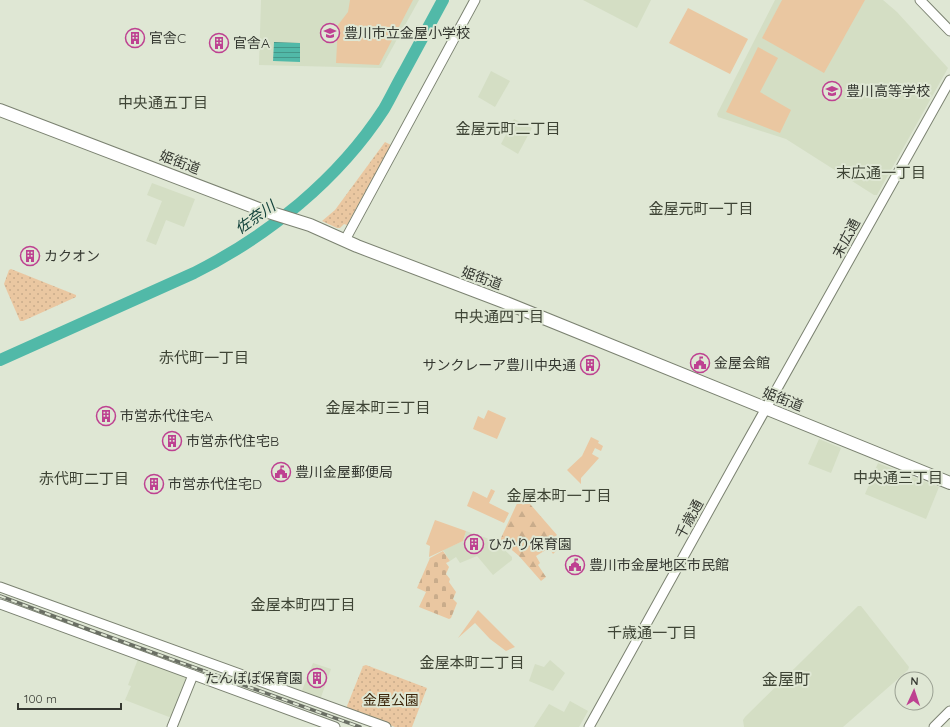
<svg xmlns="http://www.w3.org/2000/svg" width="950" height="727" font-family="Quicksand,'Noto Sans JP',sans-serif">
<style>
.built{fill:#d4dec4}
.green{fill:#eac7a1}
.forest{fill:url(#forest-firs)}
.cemetery{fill:url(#cemetery-stones)}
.park{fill:url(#park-dots)}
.water{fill:url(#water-rules)}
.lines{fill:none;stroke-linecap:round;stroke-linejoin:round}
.river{stroke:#51b9a8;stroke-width:12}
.tertiary-casing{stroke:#7b8271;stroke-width:11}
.primary-casing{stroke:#7b8271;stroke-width:14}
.tertiary{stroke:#fff;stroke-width:9}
.primary{stroke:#fff;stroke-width:12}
.rail-casing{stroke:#6a6f64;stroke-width:3.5}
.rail{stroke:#dfe7d4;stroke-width:2;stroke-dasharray:6;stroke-linecap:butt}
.labels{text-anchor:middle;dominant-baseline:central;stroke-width:4;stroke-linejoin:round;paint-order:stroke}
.poi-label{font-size:14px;fill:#353831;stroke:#dfe7d4;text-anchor:start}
.street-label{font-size:14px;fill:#353831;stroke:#dfe7d4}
.park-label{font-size:14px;fill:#3c260b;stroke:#dfe7d4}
.neighbourhood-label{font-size:15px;fill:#3e4435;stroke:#dfe7d4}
.water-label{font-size:15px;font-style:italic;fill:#13423b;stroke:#dfe7d4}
.quarter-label{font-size:16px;fill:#3e4435;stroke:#dfe7d4}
</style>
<defs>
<pattern id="forest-firs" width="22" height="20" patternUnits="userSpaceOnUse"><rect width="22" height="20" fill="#eac7a1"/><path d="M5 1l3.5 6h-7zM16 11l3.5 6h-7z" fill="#c9ac8b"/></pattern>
<pattern id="cemetery-stones" width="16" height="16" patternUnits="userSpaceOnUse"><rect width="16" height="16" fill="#eac7a1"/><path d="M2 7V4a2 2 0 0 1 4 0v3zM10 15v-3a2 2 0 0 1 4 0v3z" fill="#c9ac8b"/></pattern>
<pattern id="park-dots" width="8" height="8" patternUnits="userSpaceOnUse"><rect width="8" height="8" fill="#eac7a1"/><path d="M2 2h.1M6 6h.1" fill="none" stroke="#c9ac8b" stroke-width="1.8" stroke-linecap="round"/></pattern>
<pattern id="water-rules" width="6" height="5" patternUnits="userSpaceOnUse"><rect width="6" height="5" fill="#51b9a8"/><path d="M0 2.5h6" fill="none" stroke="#449789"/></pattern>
</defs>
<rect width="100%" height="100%" fill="#dfe7d4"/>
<g class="built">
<path d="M261,0H419L381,68L259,65Z"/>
<path d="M583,0H651L637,28Z"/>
<path d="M775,0H883L897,12L948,68L877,195H874L786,139L718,117L717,114Z"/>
<path d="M491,71L510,81L495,107L478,97Z"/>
<path d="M514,119L532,128L518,154L501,144Z"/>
<path d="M152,183L195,199L184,227L166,220L156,245L146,241L162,201L147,195Z"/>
<path d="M819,439L841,448L831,473L808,464Z"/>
<path d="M878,463L939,487L926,519L865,494Z"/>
<path d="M466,531L495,541L512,557V560L493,575L477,556L460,563L456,557L450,561L443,550L463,541Z"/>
<path d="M858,606H861L909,667L908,670L843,727H744L743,720L745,717Z"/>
<path d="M138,659L186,677L187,680L173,715L169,717L125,700L131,686L128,685Z"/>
<path d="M550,660L565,673L553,691L529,681L535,664L544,667Z"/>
<path d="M313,663L331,669L320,700L301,693Z"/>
<path d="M570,701L588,711L579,727H534L549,704L564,712Z"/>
</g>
<g class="green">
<path d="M350,0H413L379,65L336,63L338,25L348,12Z"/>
<path d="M782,0H865L824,73L762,38Z"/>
<path d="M688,8L748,39L730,74L669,43Z"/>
<path d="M758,47L778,58L760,92L791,110L780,133L726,112Z"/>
<path d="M488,410L506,418L497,439L473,429L478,416L484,419Z"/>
<path d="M591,437L599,441L598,443L603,446L601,451L595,448L592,454L599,458L581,478V484L567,470L582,456Z"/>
<path d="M491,489L495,491L489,503L509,513L504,523L467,506L473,491L487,498Z"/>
<path d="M435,520L466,531L463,541L429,557L430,546L426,544Z"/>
<path d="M478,610L515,647L506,651L490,639L475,623L458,638Z"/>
</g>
<path class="forest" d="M520,497H524L557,535L550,541L558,549L553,554L549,548L536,556L540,563L538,565L546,577L541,581L519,556L501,541V538Z"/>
<path class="cemetery" d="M443,551L450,561L446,563L449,567L446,574L450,579L449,582L456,592L453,599L457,603L451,618L449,619L419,607L426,592L417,588L430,558Z"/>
<g class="park">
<path d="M385,142L391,145L347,225L344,224L340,228H337L322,221L335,210Z"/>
<path d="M11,269L76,295V297L23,321H20L4,284L9,270Z"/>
<path d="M366,665L427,688L412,727H395L348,709L347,706L363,666Z"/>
</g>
<path class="water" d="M274,42L300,43V62L273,61Z"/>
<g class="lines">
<path class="river" d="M0,360L194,273C268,236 338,180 384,109C391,97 397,84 404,72C417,48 430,24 443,0"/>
<g class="tertiary-casing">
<g id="tertiary">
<path d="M920,0L950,31"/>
<path d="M345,240L475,0"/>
<path d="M0,587L386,727"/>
<path d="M0,604L335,727"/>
<path d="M172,727L193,675"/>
<path d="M589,727L737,460L950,80"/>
<path d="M934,727L950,711"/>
</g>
</g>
<g class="primary-casing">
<path id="primary" d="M0,110L259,209L310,225L357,246L504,302L950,483"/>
</g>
<use href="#tertiary" class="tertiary"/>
<use href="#primary" class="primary"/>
<g class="rail-casing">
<path id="rail" d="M0,596L93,631L360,727"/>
</g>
<use href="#rail" class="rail"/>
</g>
<defs>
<g id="school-ring" transform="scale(1)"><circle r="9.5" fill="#dfe7d4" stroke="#be4191" stroke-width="1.5"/><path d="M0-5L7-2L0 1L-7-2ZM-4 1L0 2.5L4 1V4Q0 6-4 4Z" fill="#be4191"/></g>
<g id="building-ring" transform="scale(1)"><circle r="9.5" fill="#dfe7d4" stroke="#be4191" stroke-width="1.5"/><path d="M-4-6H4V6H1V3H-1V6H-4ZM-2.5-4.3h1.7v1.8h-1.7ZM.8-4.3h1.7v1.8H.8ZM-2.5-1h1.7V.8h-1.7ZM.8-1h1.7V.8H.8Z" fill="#be4191"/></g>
<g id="civic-ring" transform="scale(1)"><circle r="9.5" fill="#dfe7d4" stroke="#be4191" stroke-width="1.5"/><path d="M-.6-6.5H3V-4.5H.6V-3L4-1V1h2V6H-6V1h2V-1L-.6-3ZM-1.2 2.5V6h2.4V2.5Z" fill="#be4191"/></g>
</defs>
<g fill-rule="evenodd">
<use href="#school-ring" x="330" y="33"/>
<use href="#building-ring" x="135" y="38"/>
<use href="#building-ring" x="219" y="43"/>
<use href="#school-ring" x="832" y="91"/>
<use href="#building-ring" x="30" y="256"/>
<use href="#civic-ring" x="700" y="363"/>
<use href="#building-ring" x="590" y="365"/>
<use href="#building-ring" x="106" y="416"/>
<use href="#building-ring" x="172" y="441"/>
<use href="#civic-ring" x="281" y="472"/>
<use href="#building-ring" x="154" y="484"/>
<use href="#building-ring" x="474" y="544"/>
<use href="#civic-ring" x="575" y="565"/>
<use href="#building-ring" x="317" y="678"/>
</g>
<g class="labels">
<g class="poi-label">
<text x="344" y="33">豊川市立金屋小学校</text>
<text x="149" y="38">官舎C</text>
<text x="233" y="43">官舎A</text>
<text x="846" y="91">豊川高等学校</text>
<text x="44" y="256">カクオン</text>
<text x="714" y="363">金屋会館</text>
<text x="576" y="365" text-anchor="end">サンクレーア豊川中央通</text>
<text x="120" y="416">市営赤代住宅A</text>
<text x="186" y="441">市営赤代住宅B</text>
<text x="295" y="472">豊川金屋郵便局</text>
<text x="168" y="484">市営赤代住宅D</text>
<text x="488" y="544">ひかり保育園</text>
<text x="589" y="565">豊川市金屋地区市民館</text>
<text x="303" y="678" text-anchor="end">たんぽぽ保育園</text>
</g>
<g class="street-label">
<text transform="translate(180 162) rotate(21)">姫街道</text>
<text transform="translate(846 238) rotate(-62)">末広通</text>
<text transform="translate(482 278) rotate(20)">姫街道</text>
<text transform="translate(783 399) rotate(21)">姫街道</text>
<text transform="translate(689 519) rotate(-61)">千歳通</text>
</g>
<g class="park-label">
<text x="391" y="700">金屋公園</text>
</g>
<g class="neighbourhood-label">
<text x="163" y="102">中央通五丁目</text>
<text x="508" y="128">金屋元町二丁目</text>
<text x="881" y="172">末広通一丁目</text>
<text x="701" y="208">金屋元町一丁目</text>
<text x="499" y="316">中央通四丁目</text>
<text x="204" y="357">赤代町一丁目</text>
<text x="378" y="407">金屋本町三丁目</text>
<text x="898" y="477">中央通三丁目</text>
<text x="84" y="478">赤代町二丁目</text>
<text x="559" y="495">金屋本町一丁目</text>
<text x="303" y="604">金屋本町四丁目</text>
<text x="652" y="632">千歳通一丁目</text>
<text x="472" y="662">金屋本町二丁目</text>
</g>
<g class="water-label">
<text transform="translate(255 217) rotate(-35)">佐奈川</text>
</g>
<g class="quarter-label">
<text x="786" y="679">金屋町</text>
</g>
</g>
<g transform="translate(914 691) rotate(3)"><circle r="19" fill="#dfe7d4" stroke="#9ba193"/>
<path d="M0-3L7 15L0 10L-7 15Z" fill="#be4191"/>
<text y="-6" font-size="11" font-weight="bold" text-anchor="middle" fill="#353831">N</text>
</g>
<path d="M18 703v6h103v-6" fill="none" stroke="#353831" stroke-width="2"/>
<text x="24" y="703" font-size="12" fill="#353831" stroke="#dfe7d4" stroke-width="3" paint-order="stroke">100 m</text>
</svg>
